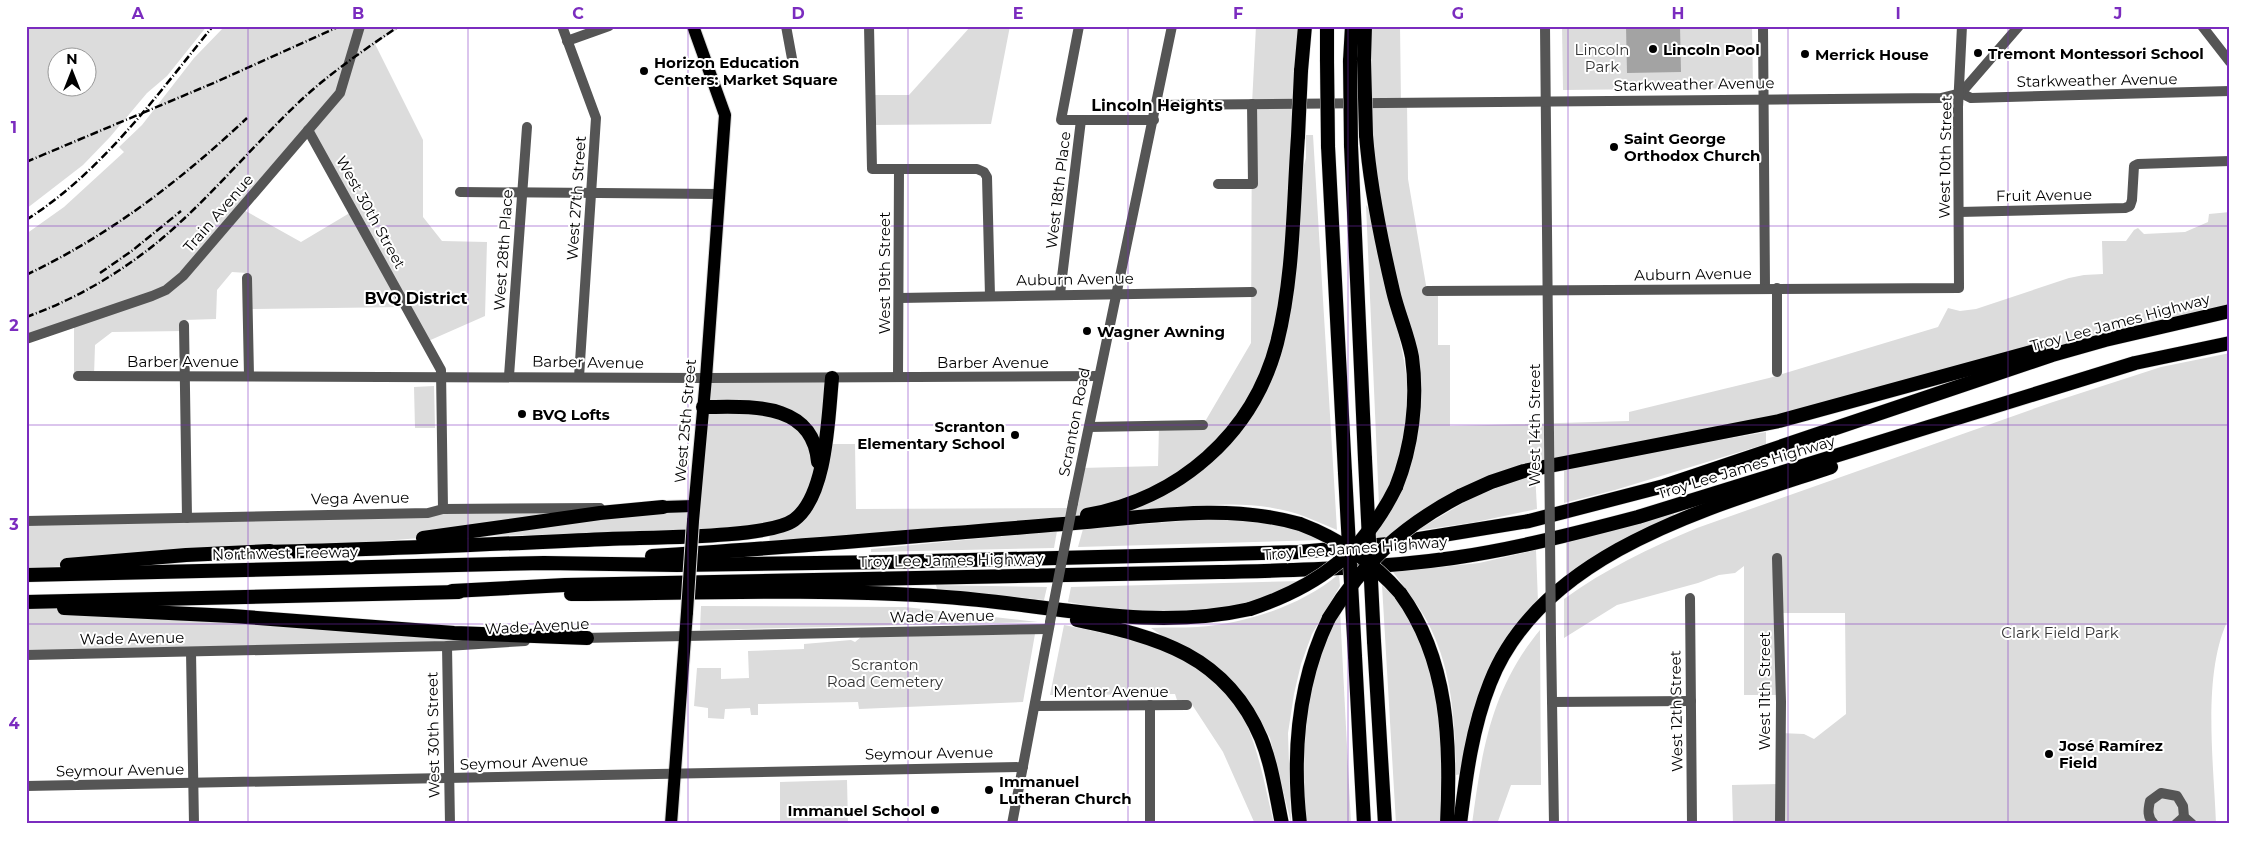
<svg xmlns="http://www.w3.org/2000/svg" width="2256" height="850" font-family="Montserrat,sans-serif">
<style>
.green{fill:#dcdcdc;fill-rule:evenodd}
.water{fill:#a3a3a3}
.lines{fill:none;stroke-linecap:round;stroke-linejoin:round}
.major-casing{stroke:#dbdbdb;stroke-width:14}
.highway-casing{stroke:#dbdbdb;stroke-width:15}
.minor{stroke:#555;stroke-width:10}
.major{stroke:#000;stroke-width:12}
.highway{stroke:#000;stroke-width:14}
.rail{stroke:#000;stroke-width:2.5;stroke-dasharray:8 2.5 1 2.5;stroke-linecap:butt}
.major-bridge-casing{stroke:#dbdbdb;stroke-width:14;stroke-linecap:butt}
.highway-bridge-casing{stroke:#dbdbdb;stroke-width:15;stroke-linecap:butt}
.minor-bridge{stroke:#555;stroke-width:10}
.major-bridge{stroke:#000;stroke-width:12}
.highway-bridge{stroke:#000;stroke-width:14}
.grid{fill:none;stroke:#7b2cbf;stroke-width:1;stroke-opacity:0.55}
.poi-dot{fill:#000;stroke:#fff;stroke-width:2}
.labels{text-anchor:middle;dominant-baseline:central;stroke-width:4;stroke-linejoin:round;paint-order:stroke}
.park-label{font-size:15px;fill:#333;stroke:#fff}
.poi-label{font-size:15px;font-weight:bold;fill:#000;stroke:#fff;text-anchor:start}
.street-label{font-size:15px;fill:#000;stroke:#fff}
.neighbourhood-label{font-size:16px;font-weight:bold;fill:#000;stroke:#fff}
.neatline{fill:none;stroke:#7b2cbf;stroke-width:2}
.grid-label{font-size:16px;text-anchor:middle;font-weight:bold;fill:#7b2cbf}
</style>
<rect width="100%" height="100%" fill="#fff"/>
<g class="green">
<path d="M26,26H207L167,76L147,93L110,137L83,165L26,209ZM58,58H88V88H58Z"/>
<path d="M225,26H402L375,44L423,140V217L442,241L487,242L485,316L426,342L407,307L247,309V273L232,272L217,290L216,319L184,320V331L112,332L95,345L94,376H74V324L26,339V234L64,207L124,152L119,147L142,125L194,58ZM308,130L353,211L301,242L242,209Z"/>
<path d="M971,26H1010L991,124L871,125L870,95H909Z"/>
<path d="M1256,26H1305L1288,279L1264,380L1195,469L1083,516L769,549L770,530L433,537L26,569V521L694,506L706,378H832L825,444H855L856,509L1072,508L1081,468L1158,466L1159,426L1203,425L1251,343L1252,104Z"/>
<path d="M1365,26H1400L1401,102L1407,103L1408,179L1427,291H1438V345H1450V426L1629,421V412L1769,378L1938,327L1948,308L1960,311L1976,309L2069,278L2084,275L2103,274L2102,241H2126L2134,230L2138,228L2144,234L2185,232L2208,222L2209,214L2230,212V309L1491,482L1388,544L1368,546L1404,467L1412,357L1378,217Z"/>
<path d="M1562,26H1752L1753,88L1563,90Z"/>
<path d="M1306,135H1313L1337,530C1320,523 1302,514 1283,510C1232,498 1175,509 1123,513C1207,485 1267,419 1285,332C1289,315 1289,296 1291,279C1294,245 1298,211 1301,176L1306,158Z"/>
<path d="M1366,205C1374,215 1375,243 1378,257C1401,346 1432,418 1379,505Z"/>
<path d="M2230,353V616C2201,670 2214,764 2216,824H1733L1732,785L1779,784L1780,733L1804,734L1814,739L1846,714L1845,613H1779L1781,695H1744V566L1735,573L1719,575L1698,583L1617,605L1564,638V599C1605,569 1650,548 1697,528L2050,403L2161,367Z"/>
<path d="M434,386L435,428H415L414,387Z"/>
<path d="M1766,432V444L1615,490L1564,503V467Z"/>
<path d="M1535,473L1537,509L1476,522L1416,531L1473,497Z"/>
<path d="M1674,512V517L1566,581V543Z"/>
<path d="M1232,517L1292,527L1322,540L1078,547L1083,529Z"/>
<path d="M1057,531L1054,548L871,552V549Z"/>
<path d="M1536,550L1538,602C1485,657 1480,704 1461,774L1456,775C1455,725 1453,675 1431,629C1422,609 1406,590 1393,572L1479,563Z"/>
<path d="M1339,574L1340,586L1312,634L1301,664L1294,694L1288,733L1291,823L1270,738L1255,711L1241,692L1151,628C1167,627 1182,628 1197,627C1247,623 1301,606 1339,574Z"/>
<path d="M1303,581C1232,619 1146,617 1068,602L1071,587Z"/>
<path d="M936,585L1047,587L1044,600L937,589Z"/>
<path d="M1382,585C1447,644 1444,743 1442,824H1396Z"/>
<path d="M26,606L587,638L26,655Z"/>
<path d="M701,606L905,607L1038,622L700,630Z"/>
<path d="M1340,611L1351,824H1306C1301,751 1304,676 1340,611Z"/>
<path d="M1064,625C1131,639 1217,653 1247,725C1260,756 1266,791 1274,824H1255L1223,752L1189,700H1177L1175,694L1050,695Z"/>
<path d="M1540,630L1541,785H1511L1497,824H1472C1482,750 1491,689 1540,630Z"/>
<path d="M1035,634L1023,702L859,709L858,702L758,704V715H751L750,708L725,709L724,719L708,718V708L694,706L697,668H721V679L749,678L748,651L804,649V644L851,640L855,642L861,637Z"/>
<path d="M847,780L848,824H780V782Z"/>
</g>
<path class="water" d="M1626,26H1680L1681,72L1627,73Z"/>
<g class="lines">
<g class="major-casing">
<g id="major">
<path d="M663,507L694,506"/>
<path d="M693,521L706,378L725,115L693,26"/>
<path d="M671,824L687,612"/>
</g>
</g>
<g class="highway-casing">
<g id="highway">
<path d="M1327,60V26"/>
<path d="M1364,60L1365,26"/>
<path d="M1350,61L1352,26"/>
<path d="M1301,71L1305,26"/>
<path d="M1366,135C1370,187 1381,240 1393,291C1398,313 1408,335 1412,357C1418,400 1412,447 1396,487"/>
<path d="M1351,145L1365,459"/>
<path d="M1328,146L1345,473"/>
<path d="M703,407C747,407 813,400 818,462"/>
<path d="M1460,496L1491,482L1524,471L1779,421L2039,350"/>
<path d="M1087,515C1179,498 1253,435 1277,343C1294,276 1293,205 1298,136"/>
<path d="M423,538L600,513L663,507"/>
<path d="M261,552C377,550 492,544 608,539C646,537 767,539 794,520C827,496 828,417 832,378"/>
<path d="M652,556C790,548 926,535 1063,524C1142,518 1224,502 1300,524"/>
<path d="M67,565L186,555L270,551"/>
<path d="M26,575L544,563L677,565L888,562L1299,552L1388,544L1529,521L1664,486L2052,355L2105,340L2230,311"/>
<path d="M452,591L565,585L1219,572C1296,570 1376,569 1453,558C1515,549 1577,533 1638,517L2135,363L2230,343"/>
<path d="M1400,593C1449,660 1451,744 1447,824"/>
<path d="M571,594C696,593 821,588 946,597C1048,604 1148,632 1250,609"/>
<path d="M26,602L459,592"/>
<path d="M64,608L232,616L454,633L587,638"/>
<path d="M1077,620C1158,637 1226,655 1261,738C1272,765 1276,795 1282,824"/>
<path d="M1374,641L1385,824"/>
<path d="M1355,656L1364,824"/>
<path d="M1300,824C1292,753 1298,682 1329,618"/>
<path d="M1460,824C1466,776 1472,728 1490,683C1541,552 1712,507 1831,467"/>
</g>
</g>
<g class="minor">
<path d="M562,26L596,118L579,377"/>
<path d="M786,26L793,64"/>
<path d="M869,26L872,169H977L984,172L987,177L990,296"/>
<path d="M1079,26L1061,120H1154"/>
<path d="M1545,26L1549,434"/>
<path d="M1763,26L1765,288"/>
<path d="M2202,26L2230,62"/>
<path d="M567,41L609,26"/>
<path d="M1961,93L1971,98L2230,91"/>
<path d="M1961,93L2019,26"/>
<path d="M1157,105L1941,98L1961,93"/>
<path d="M308,130L441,370L443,509"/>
<path d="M1218,184H1253L1252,104"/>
<path d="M460,192L720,194"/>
<path d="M1959,212L2125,208L2130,206L2132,200L2134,166L2138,164L2230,161"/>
<path d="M247,278L249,376"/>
<path d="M1777,288V372"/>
<path d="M1427,291L1959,288L1958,107L1962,26"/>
<path d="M1060,294L1081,120"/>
<path d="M899,298L1252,292"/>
<path d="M184,325L187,518"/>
<path d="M26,339L152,296L166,290L183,276L340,93L360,26"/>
<path d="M78,376L706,378L1099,376"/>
<path d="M509,376L527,127"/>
<path d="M898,377L899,169"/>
<path d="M1089,427L1203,425"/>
<path d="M1073,503L1172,26"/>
<path d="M26,521L428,513L443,509L600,508"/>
<path d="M1777,558L1781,702L1780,824"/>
<path d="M1690,598L1692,824"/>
<path d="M582,638L1048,629"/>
<path d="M1551,639L1554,824"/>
<path d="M447,646L450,824"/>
<path d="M191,652L194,824"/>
<path d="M26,655L447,646L525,641"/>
<path d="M1552,702L1691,701"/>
<path d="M1150,705V824"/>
<path d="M1035,706L1187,705"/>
<path d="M26,786L1023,767"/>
<path d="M1012,824L1050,623"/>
<path d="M2154,824C2147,817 2148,810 2150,801L2161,793L2177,796L2183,806L2184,817L2192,824"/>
<path d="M2176,824L2184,817"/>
</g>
<use href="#major" class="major"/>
<use href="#highway" class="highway"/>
<g class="rail">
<path d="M26,162L216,82L340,26"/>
<path d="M26,220C102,172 157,95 213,26"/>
<path d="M100,273L133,250L181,211"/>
<path d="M26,275C110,235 180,181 247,118"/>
<path d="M26,317C80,298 132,266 174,228C217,189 255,144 297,104C327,75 364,50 399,26"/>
</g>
<g class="major-bridge-casing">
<path id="major-bridge" d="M687,612L693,521"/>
</g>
<g class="highway-bridge-casing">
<g id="highway-bridge">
<path d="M1327,60L1328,146"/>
<path d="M1364,60L1366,135"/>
<path d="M1350,61L1351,145"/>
<path d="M1298,136L1301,71"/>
<path d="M1365,459L1374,641"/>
<path d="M1345,473L1355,656"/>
<path d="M1300,524C1340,539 1372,561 1400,593"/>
<path d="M1250,609C1319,586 1364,552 1396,487"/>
<path d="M1329,618C1363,562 1403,526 1460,496"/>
</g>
</g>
<g class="minor-bridge">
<path d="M1549,434L1551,639"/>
<path d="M1050,622L1073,503"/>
</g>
<use href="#major-bridge" class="major-bridge"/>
<use href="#highway-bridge" class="highway-bridge"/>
</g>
<path class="grid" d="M248,26V824M468,26V824M688,26V824M908,26V824M1128,26V824M1348,26V824M1568,26V824M1788,26V824M2008,26V824M26,226H2230M26,425H2230M26,624H2230"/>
<g class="poi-dot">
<circle cx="1653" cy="49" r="5"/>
<circle cx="1978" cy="53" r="5"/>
<circle cx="1805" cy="54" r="5"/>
<circle cx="644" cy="71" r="5"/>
<circle cx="1614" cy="147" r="5"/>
<circle cx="1087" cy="331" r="5"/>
<circle cx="522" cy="414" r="5"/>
<circle cx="1015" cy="435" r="5"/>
<circle cx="2049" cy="754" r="5"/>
<circle cx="989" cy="790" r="5"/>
<circle cx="935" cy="810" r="5"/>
</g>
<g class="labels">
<g class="park-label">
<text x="1602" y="49">Lincoln<tspan x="1602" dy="17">Park</tspan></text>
<text x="2060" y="632">Clark Field Park</text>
<text x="885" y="664">Scranton<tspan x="885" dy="17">Road Cemetery</tspan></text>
</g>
<g class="poi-label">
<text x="1663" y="49">Lincoln Pool</text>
<text x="1988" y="53">Tremont Montessori School</text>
<text x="1815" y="54">Merrick House</text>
<text x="654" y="62">Horizon Education<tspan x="654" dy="17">Centers: Market Square</tspan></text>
<text x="1624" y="138">Saint George<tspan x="1624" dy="17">Orthodox Church</tspan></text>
<text x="1097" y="331">Wagner Awning</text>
<text x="532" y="414">BVQ Lofts</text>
<text x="1005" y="426" text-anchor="end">Scranton<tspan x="1005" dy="17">Elementary School</tspan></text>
<text x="2059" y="745">José Ramírez<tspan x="2059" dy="17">Field</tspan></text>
<text x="999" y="781">Immanuel<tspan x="999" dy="17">Lutheran Church</tspan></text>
<text x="925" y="810" text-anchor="end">Immanuel School</text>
</g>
<g class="street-label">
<text transform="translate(2097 80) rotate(-1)">Starkweather Avenue</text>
<text transform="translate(1694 84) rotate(-1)">Starkweather Avenue</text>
<text transform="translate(1945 157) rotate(-89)">West 10th Street</text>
<text transform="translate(1058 190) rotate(-83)">West 18th Place</text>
<text transform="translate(2044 195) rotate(-1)">Fruit Avenue</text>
<text transform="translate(576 198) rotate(-86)">West 27th Street</text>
<text transform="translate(371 212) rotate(61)">West 30th Street</text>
<text transform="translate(218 213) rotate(-49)">Train Avenue</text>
<text transform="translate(503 250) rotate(-86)">West 28th Place</text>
<text transform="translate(884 273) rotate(-90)">West 19th Street</text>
<text transform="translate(1693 274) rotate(-1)">Auburn Avenue</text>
<text transform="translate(1075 279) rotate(-1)">Auburn Avenue</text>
<text transform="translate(2120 322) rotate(-15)">Troy Lee James Highway</text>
<text x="183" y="361">Barber Avenue</text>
<text transform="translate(588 362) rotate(1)">Barber Avenue</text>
<text x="993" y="362">Barber Avenue</text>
<text transform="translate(685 421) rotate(-85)">West 25th Street</text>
<text transform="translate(1074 422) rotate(-79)">Scranton Road</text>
<text transform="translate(1534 425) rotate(-90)">West 14th Street</text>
<text transform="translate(1746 467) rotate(-17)">Troy Lee James Highway</text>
<text transform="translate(360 498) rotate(-1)">Vega Avenue</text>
<text transform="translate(1355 548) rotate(-4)">Troy Lee James Highway</text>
<text transform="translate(285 553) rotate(-1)">Northwest Freeway</text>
<text transform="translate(951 560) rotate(-1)">Troy Lee James Highway</text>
<text transform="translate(942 616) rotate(-1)">Wade Avenue</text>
<text transform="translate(537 626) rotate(-3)">Wade Avenue</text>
<text transform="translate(132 638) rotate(-1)">Wade Avenue</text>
<text x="1111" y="691">Mentor Avenue</text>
<text transform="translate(1764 691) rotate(-90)">West 11th Street</text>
<text transform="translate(1676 711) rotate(-91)">West 12th Street</text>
<text transform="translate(433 735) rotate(-91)">West 30th Street</text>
<text transform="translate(929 753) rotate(-1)">Seymour Avenue</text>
<text transform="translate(524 762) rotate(-2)">Seymour Avenue</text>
<text transform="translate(120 770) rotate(-1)">Seymour Avenue</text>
</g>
<g class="neighbourhood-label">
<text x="1157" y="105">Lincoln Heights</text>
<text x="416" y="298">BVQ District</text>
</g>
</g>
<rect width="2256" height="850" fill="none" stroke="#ffffff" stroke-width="55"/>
<g transform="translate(72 72)"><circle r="24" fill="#ffffff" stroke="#999999"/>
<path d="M0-4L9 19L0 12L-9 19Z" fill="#000000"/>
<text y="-8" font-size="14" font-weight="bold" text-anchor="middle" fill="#000000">N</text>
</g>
<rect x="28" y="28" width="2200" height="794" class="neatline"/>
<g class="grid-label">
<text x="138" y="19">A</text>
<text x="358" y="19">B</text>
<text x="578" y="19">C</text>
<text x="798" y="19">D</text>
<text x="1018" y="19">E</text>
<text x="1238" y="19">F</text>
<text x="1458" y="19">G</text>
<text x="1678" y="19">H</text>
<text x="1898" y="19">I</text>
<text x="2118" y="19">J</text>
<text x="14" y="133">1</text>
<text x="14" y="331">2</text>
<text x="14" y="530">3</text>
<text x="14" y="729">4</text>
</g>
</svg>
